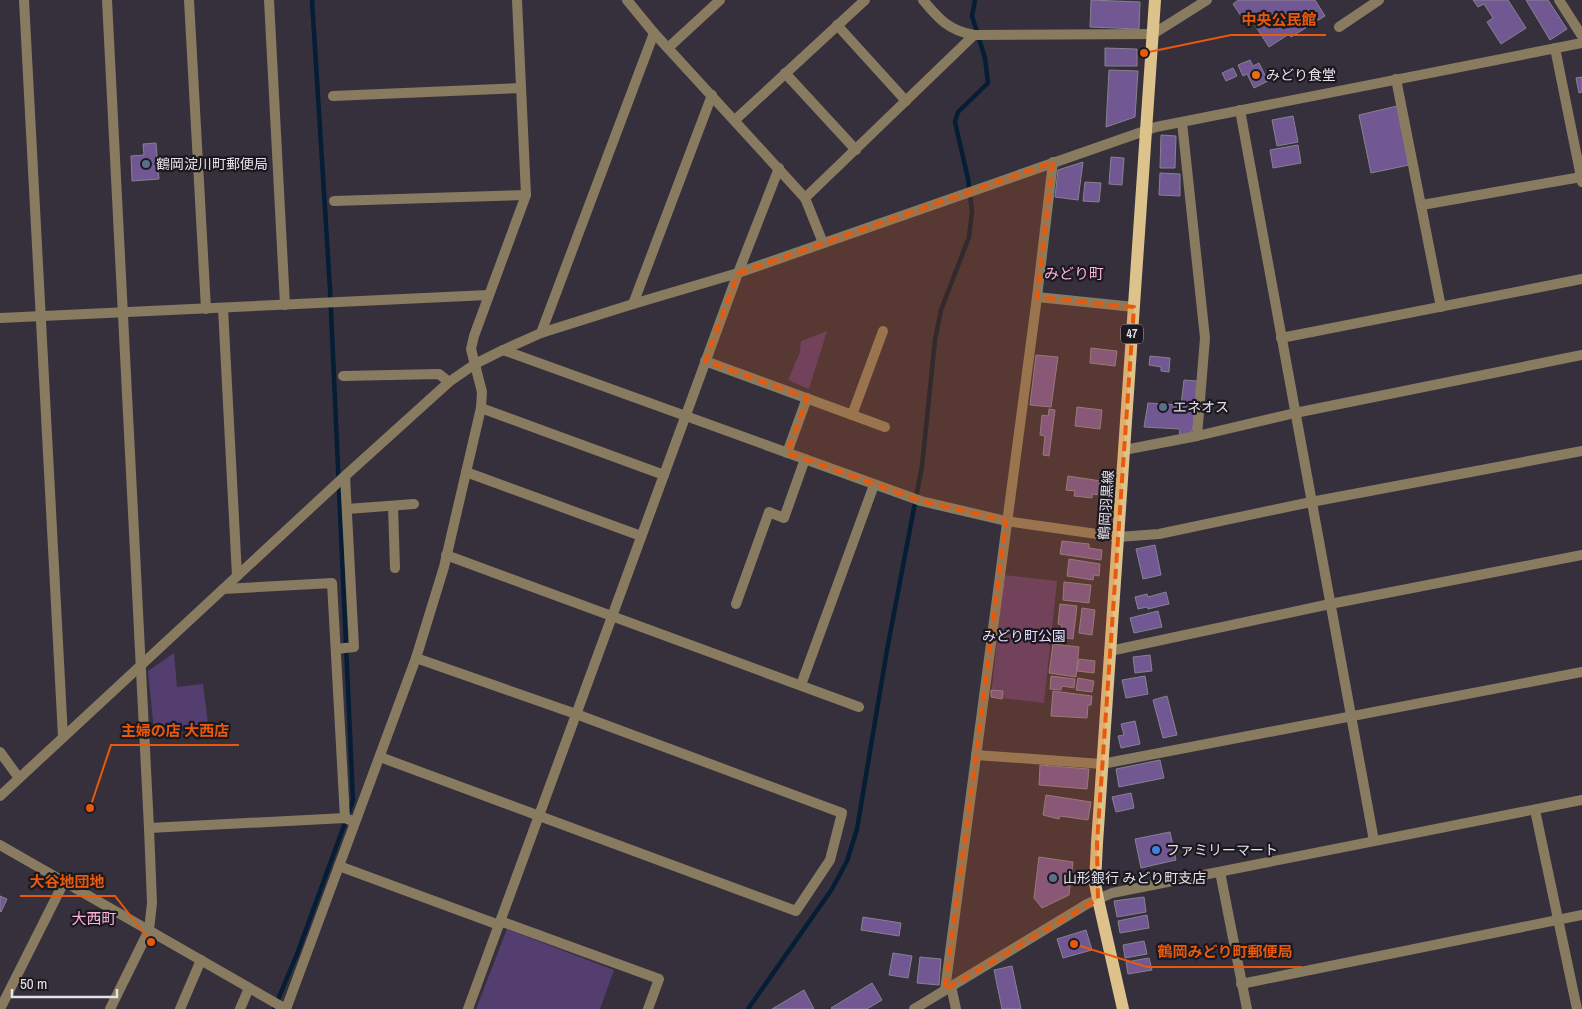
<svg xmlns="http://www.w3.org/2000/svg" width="1582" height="1009" font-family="'Archivo Narrow','Noto Sans JP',sans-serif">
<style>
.green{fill:#543d6f}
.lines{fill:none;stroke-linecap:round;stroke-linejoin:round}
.stream{stroke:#051e36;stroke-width:4.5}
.building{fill:#725892;stroke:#878190}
.minor{stroke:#887b60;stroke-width:10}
.tertiary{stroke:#887b60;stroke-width:10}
.primary{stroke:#ddc38b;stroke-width:12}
.marked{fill:#e8590c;fill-opacity:0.2;stroke:#e8590c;stroke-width:4;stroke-dasharray:10 6;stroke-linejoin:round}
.food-dot{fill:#e8710a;stroke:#1b191f;stroke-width:2}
.service-dot{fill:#5c6f8a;stroke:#1b191f;stroke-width:2}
.shop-dot{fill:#3f7fe0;stroke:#1b191f;stroke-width:2}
.labels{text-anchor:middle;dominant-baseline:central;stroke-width:4.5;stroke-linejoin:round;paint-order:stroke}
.shield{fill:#1b191f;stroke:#a8a5ac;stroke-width:1}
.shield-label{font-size:12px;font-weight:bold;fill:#e4e1e9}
.poi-label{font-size:14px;fill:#e4e1e9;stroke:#1b191f;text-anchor:start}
.street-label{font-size:14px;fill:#e4e1e9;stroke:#1b191f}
.park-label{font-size:14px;fill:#e8dafd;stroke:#1b191f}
.neighbourhood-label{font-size:15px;fill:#fdb3db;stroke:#1b191f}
.leader{fill:none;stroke:#e8590c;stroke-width:2}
.callout-dot{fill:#e8590c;stroke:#1b191f;stroke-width:2}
.callout-label{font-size:15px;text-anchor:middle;font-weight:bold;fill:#e8590c;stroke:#1b191f;stroke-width:4.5;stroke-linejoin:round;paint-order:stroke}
</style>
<rect width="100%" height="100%" fill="#35303c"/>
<g class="green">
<path d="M827,331L809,389L788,380L800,352L801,341Z"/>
<path d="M1004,575L1057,581L1044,703L991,697Z"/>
<path d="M174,653L177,687L203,684L208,724L154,731L148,671Z"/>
<path d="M507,929L614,970L600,1009H476Z"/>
</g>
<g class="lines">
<g class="stream">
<path d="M274,1009L297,954L353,801L330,289L312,0"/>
<path d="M748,1009L832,889L847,861L857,829L887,650L922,466L935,340L941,310L969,237L972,211L968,179L955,122L958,112L988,83L985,58L972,16L975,0"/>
</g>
</g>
<g class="building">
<path d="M1091,0L1140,2L1139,29L1090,27Z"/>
<path d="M1238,0H1315L1325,16L1291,37L1289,34L1269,47L1247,13L1241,16L1233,4Z"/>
<path d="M1473,0H1508L1526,28L1501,44L1487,22L1493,18L1484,4L1478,7Z"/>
<path d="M1526,0H1548L1567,29L1550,40Z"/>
<path d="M1105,48L1137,49V66H1105Z"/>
<path d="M1250,60L1253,66L1259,63L1268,81L1254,88L1247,74L1243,76L1238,65Z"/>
<path d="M1233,68L1237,76L1226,81L1222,73Z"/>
<path d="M1109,70L1138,71L1135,117L1106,127Z"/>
<path d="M1582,77V92L1579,93L1576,78Z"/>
<path d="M1397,106L1409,165L1371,173L1359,115Z"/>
<path d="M1293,116L1298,142L1277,146L1272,120Z"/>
<path d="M1161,135L1176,136L1175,168H1160Z"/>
<path d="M156,143L159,179L132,181L131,156L144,155L143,144Z"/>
<path d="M1298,145L1301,163L1273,168L1270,150Z"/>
<path d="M1111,157L1124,158L1122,185L1109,184Z"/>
<path d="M1083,162L1078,200L1055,197L1058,170Z"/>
<path d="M1160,173L1180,174V196L1159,195Z"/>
<path d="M1085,182L1101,183L1099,202L1083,201Z"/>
<path d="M1091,348L1117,351L1115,366L1090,363Z"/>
<path d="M1036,355L1058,357L1051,407L1030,405Z"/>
<path d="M1150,356L1170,358L1169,372L1161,371V367L1149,365Z"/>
<path d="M1184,380L1197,381L1193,429L1189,435L1179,437L1180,429L1144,427L1148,403L1181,405Z"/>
<path d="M1077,407L1102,410L1100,429L1075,426Z"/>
<path d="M1049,409L1055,410L1049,456L1043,455L1045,436L1040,435L1042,415L1048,416Z"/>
<path d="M1068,476L1101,481L1100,495L1092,494V498L1074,496L1075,491L1066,490Z"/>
<path d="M1062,541L1089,544V548L1102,550L1101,560L1060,554Z"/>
<path d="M1155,545L1161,575L1143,579L1136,549Z"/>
<path d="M1069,559L1100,564L1099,576L1094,575L1093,580L1067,576Z"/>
<path d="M1064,582L1091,585L1089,603L1063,600Z"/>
<path d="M1166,592L1169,604L1148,609L1147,607L1138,609L1135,597L1147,594L1148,597Z"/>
<path d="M1060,604L1077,606L1073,639L1060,637L1062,625L1058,624Z"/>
<path d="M1082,608L1095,610L1092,635L1079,633Z"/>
<path d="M1158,611L1162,627L1134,633L1130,618Z"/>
<path d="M1053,644L1079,647L1076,677L1049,673Z"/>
<path d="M1150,655L1152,671L1135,673L1133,657Z"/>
<path d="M1079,659L1095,661L1094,673L1077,671Z"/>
<path d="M1051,676L1075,679L1074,688L1062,686L1061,690L1050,689Z"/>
<path d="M1145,676L1148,694L1126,698L1122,680Z"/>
<path d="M1078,678L1094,681L1092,692L1076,690Z"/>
<path d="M991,690L1003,691L1002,699L991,697Z"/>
<path d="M1053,691L1092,696L1091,705H1088L1087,718L1051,716Z"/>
<path d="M1167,696L1177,735L1163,738L1153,700Z"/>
<path d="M1135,721L1140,744L1121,748L1118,736L1124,735L1121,724Z"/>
<path d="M1160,760L1164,778L1119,787L1116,769Z"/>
<path d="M1040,765L1089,769L1087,789L1039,785Z"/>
<path d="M1131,793L1134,808L1116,812L1112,797Z"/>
<path d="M1046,795L1091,802L1088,820L1060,816L1059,819L1043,815Z"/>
<path d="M1170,832L1176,860L1141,868L1135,839Z"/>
<path d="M1039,857L1073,862L1069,895L1042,908L1034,898Z"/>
<path d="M0,896L7,899L1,912L0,911Z"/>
<path d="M1144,897L1146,912L1117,917L1114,901Z"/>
<path d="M1147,915L1149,928L1120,933L1118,921Z"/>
<path d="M863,917L901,923L899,936L861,930Z"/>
<path d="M1086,930L1092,950L1063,958L1057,939Z"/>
<path d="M1144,941L1147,954L1125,958L1123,945Z"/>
<path d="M893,953L912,956L908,978L889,975Z"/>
<path d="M920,957L941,959L939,985L917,983Z"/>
<path d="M1149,958L1152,970L1128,974L1126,962Z"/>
<path d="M1012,966L1021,1009H1002L994,970Z"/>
<path d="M872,983L882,1000L867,1009H832L831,1008Z"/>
<path d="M804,990L814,1009H772Z"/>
</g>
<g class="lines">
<g class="minor">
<path d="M24,0L63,737"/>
<path d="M189,0L206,309"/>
<path d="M269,0L285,305"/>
<path d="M627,0L654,33L805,198L823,243"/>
<path d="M1559,0L1582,36"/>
<path d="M837,25L906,101"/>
<path d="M1339,27L1379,0"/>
<path d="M1153,34L1207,0"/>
<path d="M668,48L720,0"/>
<path d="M1555,48L1582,182"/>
<path d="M785,73L856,150"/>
<path d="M1396,79L1441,307"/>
<path d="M333,96L521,88"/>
<path d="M1240,110L1374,841"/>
<path d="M735,120L865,0"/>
<path d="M1182,122L1205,338L1197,436"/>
<path d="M805,198L974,35"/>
<path d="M334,201L526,195"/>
<path d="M1422,205L1581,177"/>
<path d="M1037,297L1134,307"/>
<path d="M633,304L712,95"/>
<path d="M223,308L237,576"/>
<path d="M0,318L488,295"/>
<path d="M541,333L654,33"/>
<path d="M1281,338L1582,279"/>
<path d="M503,350L921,501L1006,521L1118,537L1159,534L1311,502L1582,451"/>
<path d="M705,361L885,427"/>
<path d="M343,376L439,374L449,382"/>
<path d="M481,408L664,475"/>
<path d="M852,415L883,331"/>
<path d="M1124,450L1197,436L1295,413L1582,355"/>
<path d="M787,453L807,398"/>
<path d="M466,472L641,536"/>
<path d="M393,506L395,568"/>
<path d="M347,509L414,504"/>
<path d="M446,555L859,707"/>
<path d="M223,589L332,583L345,818"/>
<path d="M736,604L769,512L784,518L805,459"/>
<path d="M336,649L354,647L345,476"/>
<path d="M1110,651L1330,604L1582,555"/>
<path d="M801,685L874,485"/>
<path d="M0,752L19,778"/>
<path d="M976,755L1102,764L1582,672"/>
<path d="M380,757L796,911L830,860L842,813L576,714L416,658"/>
<path d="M1535,810L1577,1009"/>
<path d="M149,828L345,818L350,820"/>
<path d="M339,866L499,925"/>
<path d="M1220,872L1247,1009"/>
<path d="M500,921L659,979L648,1009"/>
<path d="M1241,984L1582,915"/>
<path d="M951,986L956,1009"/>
<path d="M945,990L1037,297L1053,162"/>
<path d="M0,1009L64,882"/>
<path d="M110,1009L149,930"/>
<path d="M180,1009L201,960"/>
<path d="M240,1009L249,988"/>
<path d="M286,1009L416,658L444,567L481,408L482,392L471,349L474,336L526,195L517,0"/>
<path d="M468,1009L738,273L779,168"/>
</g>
<g class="tertiary">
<path d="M107,0L149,828L152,903L149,930"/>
<path d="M923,0C939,19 948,30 974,35L1153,34"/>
<path d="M0,796L345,476L449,382L475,364L503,350L541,333L633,304L738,273L1156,127L1582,43"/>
<path d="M0,845L286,1009"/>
<path d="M914,1009L1087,904L1112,893L1582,800"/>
</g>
<path class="primary" d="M1123,1009L1098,899L1095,883L1097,843L1155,0"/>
</g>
<path class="marked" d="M1053,162L1037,297L1134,307L1097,843L1098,899L945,990L1006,521L921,501L787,453L807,398L705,361L738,273Z"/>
<circle class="food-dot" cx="1256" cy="75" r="5"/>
<g class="service-dot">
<circle cx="146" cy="164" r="5"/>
<circle cx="1163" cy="407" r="5"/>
<circle cx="1053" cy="878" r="5"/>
</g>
<circle class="shop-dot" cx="1156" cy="850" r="5"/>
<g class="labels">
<rect class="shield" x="1121" y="324.5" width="22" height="19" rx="4"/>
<g class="shield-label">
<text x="1132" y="334">47</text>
</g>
<g class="poi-label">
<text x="1266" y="75">みどり食堂</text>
<text x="156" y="164">鶴岡淀川町郵便局</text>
<text x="1173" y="407">エネオス</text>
<text x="1166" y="850">ファミリーマート</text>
<text x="1063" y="878">山形銀行 みどり町支店</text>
</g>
<g class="street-label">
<text transform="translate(1106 505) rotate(-86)">鶴岡羽黒線</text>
</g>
<g class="park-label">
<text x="1024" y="636">みどり町公園</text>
</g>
<g class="neighbourhood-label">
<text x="1074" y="273">みどり町</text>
<text x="94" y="918">大西町</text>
</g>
</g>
<path class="leader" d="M1144 53L1231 35H1326M90 808L111 745H239M151 942L115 896H20M1074 944L1147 967H1302"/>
<g class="callout-dot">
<circle cx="1144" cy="53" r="5"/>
<circle cx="90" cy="808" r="5"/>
<circle cx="151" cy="942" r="5"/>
<circle cx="1074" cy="944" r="5"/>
</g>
<g class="callout-label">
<text x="1279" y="25">中央公民館</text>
<text x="175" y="736">主婦の店 大西店</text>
<text x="67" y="887">大谷地団地</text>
<text x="1225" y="957">鶴岡みどり町郵便局</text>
</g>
<path d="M12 989v8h105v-8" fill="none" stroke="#e4e1e9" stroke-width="2.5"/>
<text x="20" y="989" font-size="15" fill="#e4e1e9" stroke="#1b191f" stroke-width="4" paint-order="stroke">50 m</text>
</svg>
